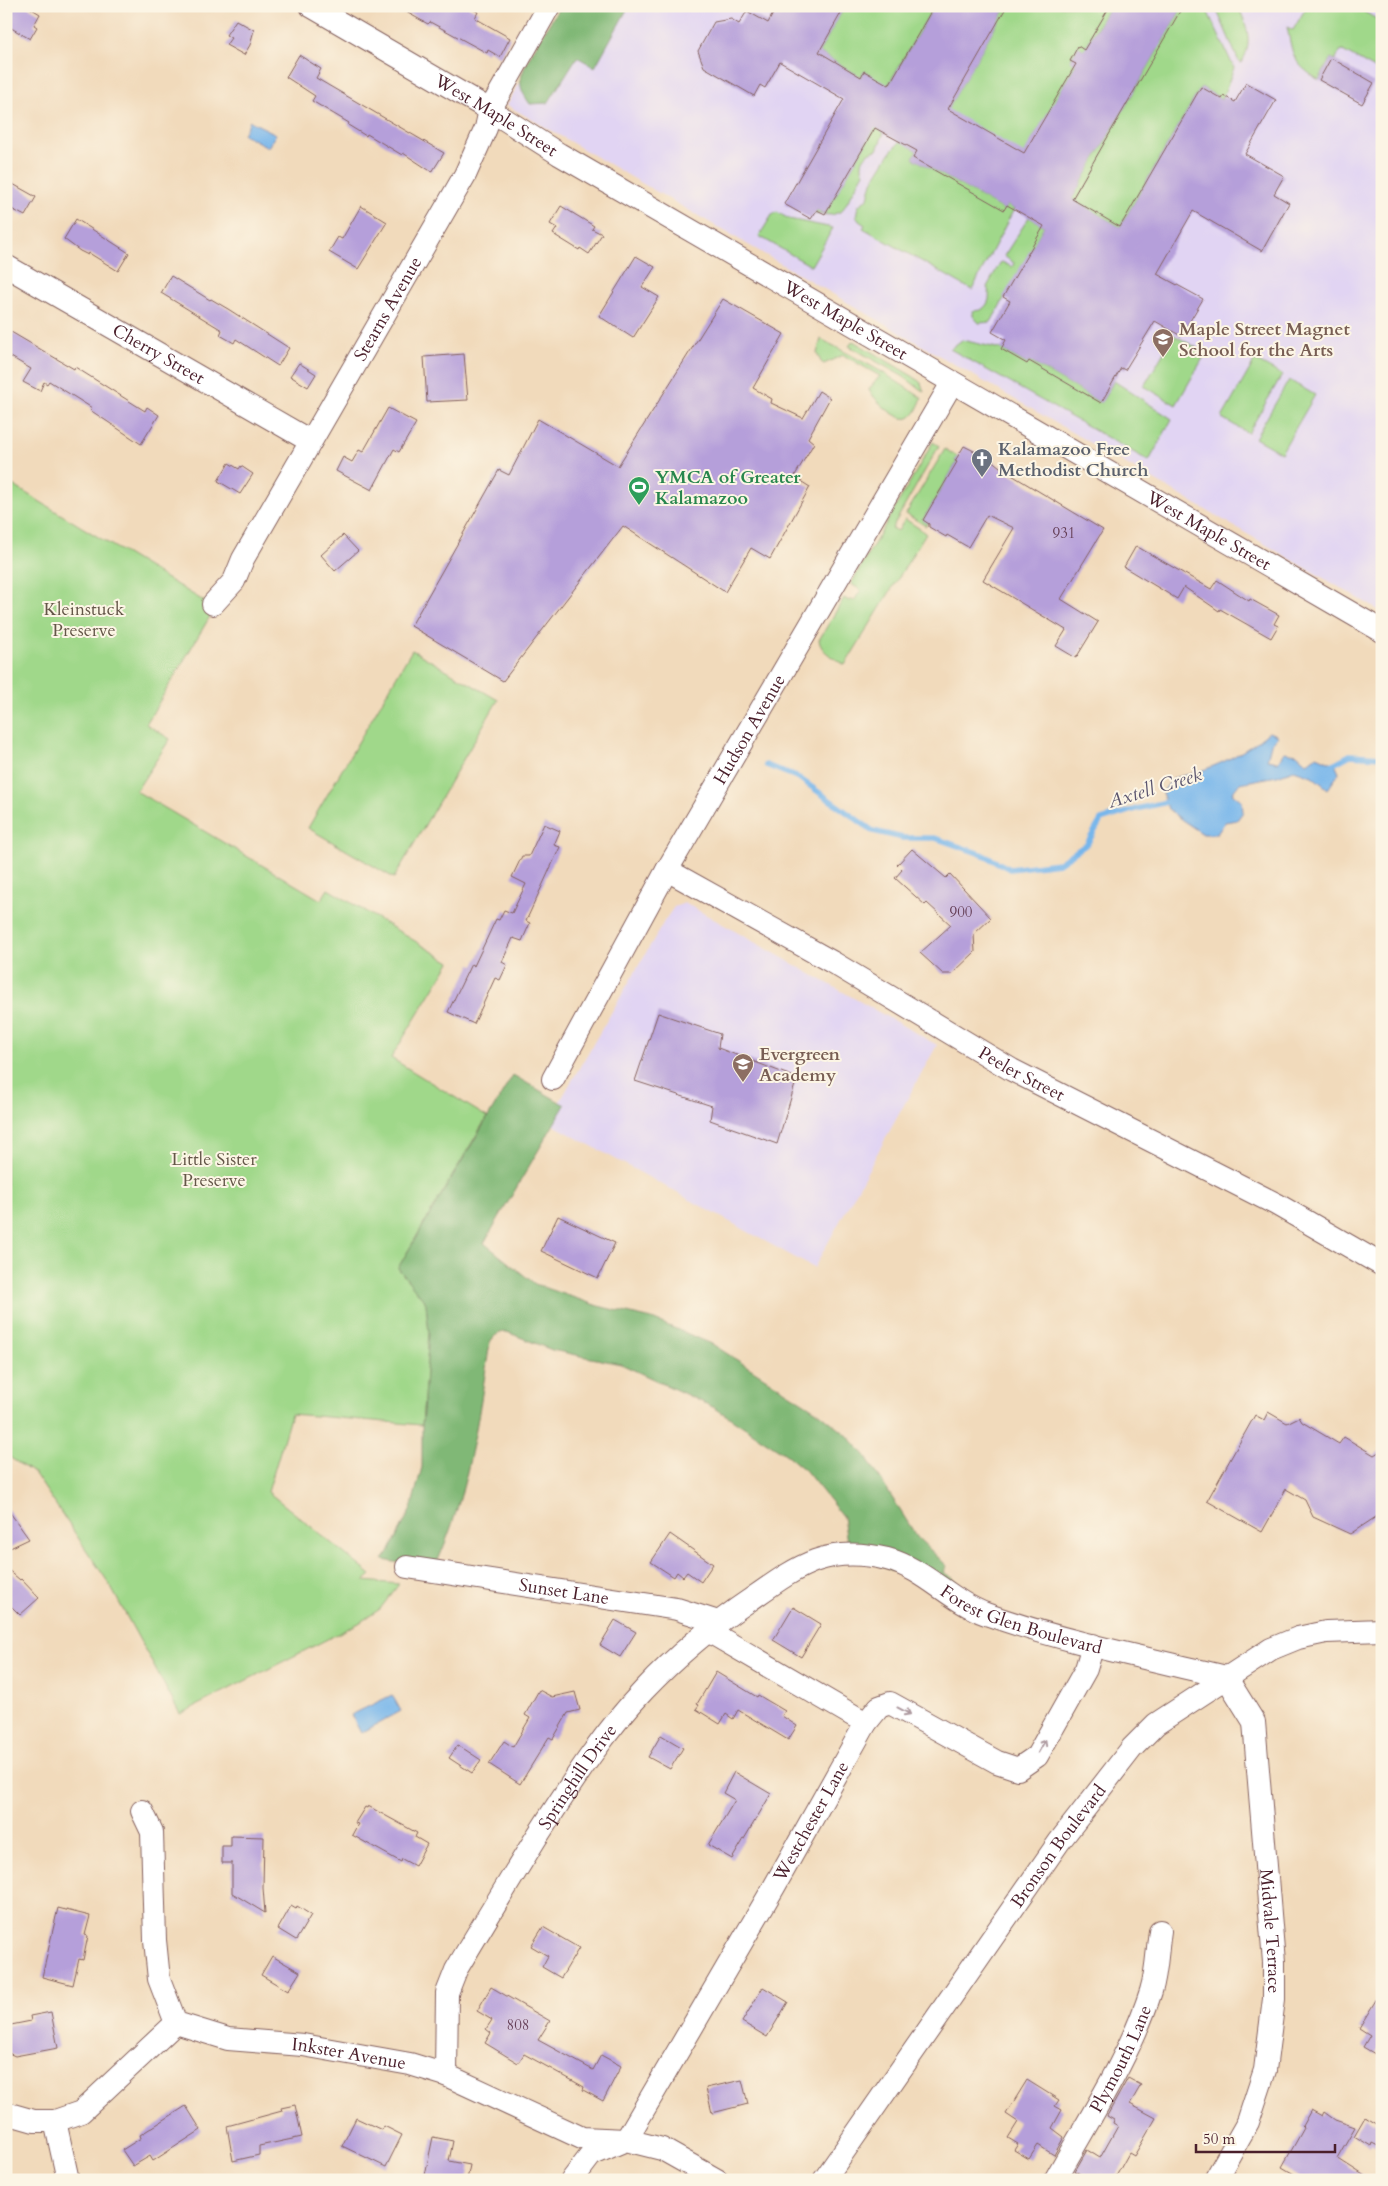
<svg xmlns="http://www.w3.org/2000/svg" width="1388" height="2186" font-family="Cardo,serif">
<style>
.built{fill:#e1d4f3}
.green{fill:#a0d88a;stroke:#757c5a}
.forest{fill:#80b876;stroke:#656c50}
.water{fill:#77b6eb;stroke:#606a8b}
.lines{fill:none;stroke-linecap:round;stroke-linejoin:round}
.stream{stroke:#77b6eb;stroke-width:5.5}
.building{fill:#b59fda}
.street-casing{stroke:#84605d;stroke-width:24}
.street{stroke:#fff;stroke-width:22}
.oneway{stroke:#ae9aa0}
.labels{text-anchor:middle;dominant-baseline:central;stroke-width:4;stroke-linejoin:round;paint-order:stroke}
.number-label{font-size:15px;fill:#653f57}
.street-label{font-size:18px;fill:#4a1f2b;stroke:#fcf5e5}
.education-label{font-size:18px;font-weight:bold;fill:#785e54;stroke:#fcf5e5;text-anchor:start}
.worship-label{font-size:18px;font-weight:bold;fill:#5b616d;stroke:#fcf5e5;text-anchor:start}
.leisure-label{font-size:18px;font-weight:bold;fill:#27864d;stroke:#fcf5e5;text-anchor:start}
.park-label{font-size:18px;fill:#645648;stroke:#fcf5e5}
.water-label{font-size:19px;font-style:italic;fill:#5a546e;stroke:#fcf5e5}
</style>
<rect width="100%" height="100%" fill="#fcf5e5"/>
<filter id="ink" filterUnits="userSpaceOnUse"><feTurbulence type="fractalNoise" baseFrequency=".02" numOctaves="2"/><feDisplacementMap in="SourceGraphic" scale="10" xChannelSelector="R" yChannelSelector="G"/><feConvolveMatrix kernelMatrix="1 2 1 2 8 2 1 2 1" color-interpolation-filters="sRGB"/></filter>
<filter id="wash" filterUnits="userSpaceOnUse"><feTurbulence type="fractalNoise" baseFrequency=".0096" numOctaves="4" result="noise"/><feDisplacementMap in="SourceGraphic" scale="20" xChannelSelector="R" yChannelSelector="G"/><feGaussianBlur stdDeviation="1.12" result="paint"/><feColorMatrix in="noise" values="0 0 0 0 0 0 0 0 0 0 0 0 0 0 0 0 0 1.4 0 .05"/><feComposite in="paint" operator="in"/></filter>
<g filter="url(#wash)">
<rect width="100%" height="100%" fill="#f1dabb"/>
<g class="built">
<path d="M564,6H1377L1382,9V612L507,105Z"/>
<path d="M685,903L937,1045L814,1268L548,1122L665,920L674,907Z"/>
</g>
<g class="green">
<path d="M845,6H934L886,89L870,80L873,76L864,71L861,77L819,52Z"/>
<path d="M1007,6H1110L1084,50L1078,47L1070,60L1076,64L1019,163L943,117Z"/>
<path d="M1183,6H1205L1234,68L1222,99L1201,87L1120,227L1072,199Z"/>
<path d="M1215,6H1238C1247,25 1254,44 1241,63L1239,62Z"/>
<path d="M1307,6H1354L1382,22V73L1341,50L1335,60L1331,58L1319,80C1292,63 1293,56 1287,27L1293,30Z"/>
<path d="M875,127L884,132L877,150C866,152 858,162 864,173L842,211L832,215L814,214L817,210L825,214Z"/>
<path d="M901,141L917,151L913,158L1004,210L1007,205L1014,209L972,290L863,228L865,225L859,221L856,216L858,206L868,198L872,182L892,150Z"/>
<path d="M777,212L789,219L833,228L811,266L759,236L772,215Z"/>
<path d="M1029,217L1044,226L991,322L979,323L973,316V311L981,310C990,304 991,296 987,287L1000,263L1002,262L1012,267L1014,263L1004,256Z"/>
<path d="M1174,335L1206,353L1176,405L1144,386Z"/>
<path d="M821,339L882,372L922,398C919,405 916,415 909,418C897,422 873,399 869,389L880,376L843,355L824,364L821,362L817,353Z"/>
<path d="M962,340L1001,349L1027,364L1029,361L1101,403L1114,381L1172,419L1149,461L950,349Z"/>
<path d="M853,341L914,377L921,383L924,392L904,377L849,346Z"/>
<path d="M1255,360L1282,375L1248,433L1222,418Z"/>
<path d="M1289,380L1315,395L1281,453L1255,438Z"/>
<path d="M933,442L939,446L892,528L898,531L905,519L926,533L845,665C835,658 821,653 819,640L844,598L849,601L851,599L854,601L861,590L851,584Z"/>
<path d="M945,449L958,457L955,461L957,462L923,520L927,523L926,526L906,514Z"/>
<path d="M6,481L215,608L146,724L170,739L136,791L321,900L328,889L450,962L391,1058L487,1117L398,1268L426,1303L429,1333L422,1425L291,1414L268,1492L371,1575L364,1581L399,1584L380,1609L359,1623L180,1714L108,1582L35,1474L6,1455Z"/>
<path d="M412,650L498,700L394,878L308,828Z"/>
</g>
<g class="forest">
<path d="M560,6H629L595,67L577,57L548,103L530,104C525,97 519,88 521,79C523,63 551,22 560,6Z"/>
<path d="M513,1075L565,1105L484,1243L535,1284L598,1306L652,1319L712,1344L817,1411L847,1435L865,1455L917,1537L947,1566L944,1572L959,1583L953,1594L849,1554L843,1517L806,1471L787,1455L715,1408L621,1364L552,1350L507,1332C498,1332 495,1335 490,1342C478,1420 468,1497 434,1569L383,1560L389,1552L411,1509L422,1467V1425L429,1333L426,1303L398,1268Z"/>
</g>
<g class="water">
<path d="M250,121L276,134L268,147L243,134Z"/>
<path d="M1269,732L1278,736L1271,744L1267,760L1278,762L1284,752L1297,754L1307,763L1317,756L1335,764L1339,773L1328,789L1312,776L1294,770L1277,776L1240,783L1232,793L1242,801L1243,812L1237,820L1225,822L1217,834H1203L1182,820L1168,809L1162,793L1173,778C1209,771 1241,756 1269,732Z"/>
<path d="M392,1695L401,1711L361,1733L351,1715Z"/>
</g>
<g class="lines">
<g class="stream">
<path d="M766,765L799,778L873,831L903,838H935L981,854L1010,869L1059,863L1087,844L1101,820L1136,809L1171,801"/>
<path d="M1328,767L1350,755L1382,757"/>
</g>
</g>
<g id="blocks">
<g class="building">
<path d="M6,6H27L40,14L34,25L37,27L30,39L6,25Z"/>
<path d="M395,6H467L478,12L475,18L510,38L500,57L488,50L487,53L430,22L428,24Z"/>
<path d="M777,6H845L819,52L861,77L864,71L889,85L934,6H1007L948,109L1024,153L1076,64L1070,61L1078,46L1084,50L1110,6H1183L1072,199L1120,227L1201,87L1222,99L1224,96L1235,102L1246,83L1276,100L1245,154L1284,176L1274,194L1289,203L1262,251L1193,211L1157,274L1203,299L1181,336L1155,321L1125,370L1121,368L1101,403L1029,361L1027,364L1001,349L1006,340L992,332L1010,301L1003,297L1044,226L1007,205L1004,210L913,158L917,151L875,128L825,214L817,210L811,219L784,204L844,99L780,62L765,88L760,85L754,96L704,67L698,51L714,22L731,19L739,24L747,11L768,23Z"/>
<path d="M236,20L254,30L250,45L244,55L226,45L231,38L226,35Z"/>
<path d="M299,55L321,69L316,78L444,153L432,172L403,153L402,155L367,134L366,136L348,125L349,123L312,101L315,96L286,77Z"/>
<path d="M1331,58L1374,83L1362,104L1319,80Z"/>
<path d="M11,183L36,197L25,216L6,206V191Z"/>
<path d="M361,206L387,222L358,269L329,252L338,237L342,239Z"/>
<path d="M561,206L594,226L592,229L602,234L589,254L580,248L579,250L553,234L557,228L550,224Z"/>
<path d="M76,219L129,253L118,271L89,253L88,255L80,251L64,239Z"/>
<path d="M636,256L655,267L642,287L659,297L633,338L599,316Z"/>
<path d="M171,276L210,300L211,299L228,309L289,348L278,366L236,339L234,343L220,335L222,330L161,293Z"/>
<path d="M723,299L784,334L753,388L772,399L771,403L803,418L819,391L830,398L808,438L814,443L794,477L810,487L770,559L751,548L725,592L623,526L503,681L411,626L499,470L509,475L538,419L618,466Z"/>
<path d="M6,329L74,369L75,367L145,411L147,407L159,415L141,444L90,410L92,408L49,381L47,384L44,382L40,391L23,382L31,369L6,354Z"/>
<path d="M464,354L468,400L427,402L424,357Z"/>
<path d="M299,363L316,374L308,387L290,376Z"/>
<path d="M388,408L416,423L399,452L394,449L372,490L336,471L343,457L352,462L359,450L363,452Z"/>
<path d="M964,446L990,459L1005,471L1103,530L1061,599L1098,622L1076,658L1056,646L1066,630L983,580L1014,528L987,515L968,547L947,535L946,537L929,527V524L923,520L957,462L955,461Z"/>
<path d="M229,463L239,469L241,466L253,474L240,494L218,481Z"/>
<path d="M343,535L358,551L335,571L321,555Z"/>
<path d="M1136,546L1211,589L1217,580L1249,601L1250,599L1279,615L1274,624L1278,626L1271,638L1220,609L1219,611L1184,587L1177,599L1124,567Z"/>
<path d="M544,824L560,831L554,845L560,847L526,921L530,923L522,941L513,938L502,962L507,965L500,980L495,978L474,1024L448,1012L471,964L474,966L496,919L499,920L504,910L512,913L526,884L512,877L522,856H529Z"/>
<path d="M912,849L946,878L950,874L991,918L974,934L975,952L952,974H943L920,953L951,925L927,903L925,905L895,878L902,870L897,865Z"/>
<path d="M658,1013L720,1034L718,1048L797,1078L777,1144L710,1120L712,1106L635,1081Z"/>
<path d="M558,1216L615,1243L598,1278L541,1251Z"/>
<path d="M1268,1412L1287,1423L1299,1417L1302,1422L1339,1444L1344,1437L1374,1455L1382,1450V1513L1350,1534L1313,1517L1305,1500L1286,1489L1262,1532L1207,1501L1255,1415L1264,1420Z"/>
<path d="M6,1507L29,1539L6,1550Z"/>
<path d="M670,1534L713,1564L701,1582L687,1572L683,1577L677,1572L674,1577L651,1562Z"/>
<path d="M6,1568L20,1580L21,1579L39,1598L20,1615L6,1601Z"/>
<path d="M793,1607L821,1624L801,1657L773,1640Z"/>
<path d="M615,1620L636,1632L620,1657L600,1645Z"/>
<path d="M716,1672L757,1697L758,1695L785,1711L782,1716L797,1726L788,1740L738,1710L733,1719L726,1714L720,1724L696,1709L699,1705L697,1704Z"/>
<path d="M539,1690L552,1697L575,1692L580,1710L568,1713L553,1739L549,1737L520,1784L489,1764L504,1741L513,1747L530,1718L525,1715Z"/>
<path d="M661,1735L683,1748L670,1769L648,1757Z"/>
<path d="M458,1745L481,1760L472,1773L449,1758Z"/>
<path d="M734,1772L771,1794L732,1859L708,1845L735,1800L723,1793Z"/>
<path d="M368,1806L417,1833L415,1837L427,1844L415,1866L402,1859L401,1862L352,1835L358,1824L355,1823L365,1807L367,1808Z"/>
<path d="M231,1836L264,1837L263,1888L265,1913L232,1893V1863H222V1846H231Z"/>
<path d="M291,1906L296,1909L297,1906L311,1915L296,1940L278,1929Z"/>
<path d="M58,1908L90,1916L85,1935L88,1936L83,1960L79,1959L73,1985L42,1977Z"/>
<path d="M543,1927L579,1948L561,1978L542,1967L548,1956L531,1946Z"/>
<path d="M272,1956L300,1972L288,1991L261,1975Z"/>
<path d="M491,1987L550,2021L538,2040L593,2070L601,2055L621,2066L603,2101L583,2090L584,2087L524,2054L518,2063L485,2043L491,2033L486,2029L492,2020L477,2011Z"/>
<path d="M763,1987L788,2002L767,2037L742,2022Z"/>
<path d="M1382,1990V2044L1375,2054L1363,2047L1370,2035L1359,2028Z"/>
<path d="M51,2012L58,2048L15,2056L6,2052V2026L31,2021L30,2016Z"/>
<path d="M1128,2078L1141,2085L1130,2104L1156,2118L1134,2156L1129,2153L1114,2180H1090L1075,2171L1087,2150L1100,2158L1118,2126L1113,2123L1114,2120L1107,2116Z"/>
<path d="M742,2080L748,2104L712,2113L706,2088Z"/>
<path d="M1027,2080L1059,2100L1055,2106L1062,2110L1052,2128L1064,2137L1054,2155L1038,2145L1029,2159L1014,2150L1018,2144L1008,2138L1018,2122L1006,2114Z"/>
<path d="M295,2105L302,2137L259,2146V2155L233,2161L227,2126L282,2111L281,2108Z"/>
<path d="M186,2106L201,2130L153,2161L150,2156L133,2166L122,2150L141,2138L140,2135Z"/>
<path d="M1311,2110L1322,2116L1324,2112L1335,2120L1355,2127L1337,2158L1371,2180H1304L1282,2167L1304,2128L1302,2126Z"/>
<path d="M1365,2117L1382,2127V2148L1372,2143L1371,2146L1354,2136Z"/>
<path d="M356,2118L382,2130L384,2126L402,2135L386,2167L342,2146Z"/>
<path d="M433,2137L453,2141L449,2161L470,2165L467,2180H447L425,2175Z"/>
</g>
</g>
</g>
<g filter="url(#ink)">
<use href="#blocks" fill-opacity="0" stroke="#84605d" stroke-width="1"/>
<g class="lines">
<g class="street-casing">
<g id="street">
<path id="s1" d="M311,6L490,110L559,154L1382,631"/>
<path id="s2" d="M6,266L310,441"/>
<path id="s3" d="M213,604L234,581L243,559L465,175L486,128L490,110L549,6"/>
<path id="s4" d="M667,870L832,962L1012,1070L1276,1204L1382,1265"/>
<path id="s5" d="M553,1079L667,870L952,383"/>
<path id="s6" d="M407,1567L677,1609L718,1622"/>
<path d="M708,1631L866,1723"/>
<path id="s7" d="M142,1811L152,1832L155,1940L159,1979L176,2023L228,2039L303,2045L410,2064L446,2075L582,2138L626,2140L662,2149L717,2180"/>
<path id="s8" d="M446,2075L447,1993L456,1970C482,1926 509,1882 536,1838C569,1787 602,1734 644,1690C674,1658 714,1624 750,1600C797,1567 826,1544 887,1559C925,1569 950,1601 986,1614C1064,1642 1146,1658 1226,1677L1254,1722L1274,1962V1999L1265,2070L1248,2122L1215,2180"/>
<path d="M6,2113L34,2121H55L81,2112L176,2023"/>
<path d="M55,2121L68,2180"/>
<path id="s9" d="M572,2180L591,2155L626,2140L774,1887L866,1723L879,1707L890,1703L997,1762L1018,1769L1037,1756L1086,1669L1093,1645"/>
<path id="s10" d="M824,2180L1059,1842L1132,1748L1156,1724L1271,1649L1298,1638L1326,1632L1382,1630"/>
<path id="s11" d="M1055,2180C1088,2120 1130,2057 1151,1991C1157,1972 1157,1950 1160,1931"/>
</g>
</g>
<use href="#street" class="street"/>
</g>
<defs><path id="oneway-shaft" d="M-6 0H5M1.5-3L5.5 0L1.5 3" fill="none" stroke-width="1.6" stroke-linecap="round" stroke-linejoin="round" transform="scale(1.25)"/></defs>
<g class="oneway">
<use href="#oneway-shaft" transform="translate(904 1711) rotate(28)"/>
<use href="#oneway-shaft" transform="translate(1042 1746) rotate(-60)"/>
</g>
</g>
<defs>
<g id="school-pin" transform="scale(1.125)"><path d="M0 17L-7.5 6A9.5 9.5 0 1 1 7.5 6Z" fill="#8d6e63" stroke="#fcf5e5"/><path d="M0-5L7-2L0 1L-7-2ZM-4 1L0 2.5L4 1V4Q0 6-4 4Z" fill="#fff"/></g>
<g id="church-pin" transform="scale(1.125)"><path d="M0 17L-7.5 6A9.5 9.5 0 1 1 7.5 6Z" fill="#6b7280" stroke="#fcf5e5"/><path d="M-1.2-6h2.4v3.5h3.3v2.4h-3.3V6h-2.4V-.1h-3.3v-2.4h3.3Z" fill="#fff"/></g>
<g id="stadium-pin" transform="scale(1.125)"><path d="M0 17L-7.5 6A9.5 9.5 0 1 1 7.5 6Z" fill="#2e9e5b" stroke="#fcf5e5"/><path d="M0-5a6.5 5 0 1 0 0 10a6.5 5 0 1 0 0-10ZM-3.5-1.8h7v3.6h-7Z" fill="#fff"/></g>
</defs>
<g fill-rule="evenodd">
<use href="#school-pin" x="1163" y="339"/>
<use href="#church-pin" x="982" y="459"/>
<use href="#stadium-pin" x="639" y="487"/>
<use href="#school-pin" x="743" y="1064"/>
</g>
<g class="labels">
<g class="number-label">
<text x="1064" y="533">931</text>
<text x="961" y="912">900</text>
<text x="518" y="2025">808</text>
</g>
<g class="street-label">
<text stroke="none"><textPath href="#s1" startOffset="215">West Maple Street</textPath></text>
<text stroke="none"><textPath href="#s3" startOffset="344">Stearns Avenue</textPath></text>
<text stroke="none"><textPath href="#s1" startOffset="620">West Maple Street</textPath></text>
<text stroke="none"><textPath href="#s2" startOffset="176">Cherry Street</textPath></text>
<text stroke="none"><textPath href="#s1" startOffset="1040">West Maple Street</textPath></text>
<text stroke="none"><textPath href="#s5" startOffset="401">Hudson Avenue</textPath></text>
<text stroke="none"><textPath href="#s4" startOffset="409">Peeler Street</textPath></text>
<text stroke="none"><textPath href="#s6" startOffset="159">Sunset Lane</textPath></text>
<text stroke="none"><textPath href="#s8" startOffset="882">Forest Glen Boulevard</textPath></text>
<text stroke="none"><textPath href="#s8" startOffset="335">Springhill Drive</textPath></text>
<text stroke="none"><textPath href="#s9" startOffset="438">Westchester Lane</textPath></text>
<text stroke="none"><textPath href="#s10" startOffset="408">Bronson Boulevard</textPath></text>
<text stroke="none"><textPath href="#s8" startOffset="1358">Midvale Terrace</textPath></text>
<text stroke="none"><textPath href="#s7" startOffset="394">Inkster Avenue</textPath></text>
<text stroke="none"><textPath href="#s11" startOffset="138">Plymouth Lane</textPath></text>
</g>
<g class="education-label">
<text x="1179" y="329">Maple Street Magnet<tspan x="1179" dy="21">School for the Arts</tspan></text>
<text x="759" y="1054">Evergreen<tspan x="759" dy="21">Academy</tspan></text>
</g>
<g class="worship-label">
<text x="998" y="449">Kalamazoo Free<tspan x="998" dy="21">Methodist Church</tspan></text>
</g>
<g class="leisure-label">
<text x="655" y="477">YMCA of Greater<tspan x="655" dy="21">Kalamazoo</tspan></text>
</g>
<g class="park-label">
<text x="84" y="609">Kleinstuck<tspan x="84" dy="21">Preserve</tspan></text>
<text x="214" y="1159">Little Sister<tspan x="214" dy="21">Preserve</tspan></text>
</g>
<g class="water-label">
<text transform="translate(1155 788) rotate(-17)">Axtell Creek</text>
</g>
</g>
<rect width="1388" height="2186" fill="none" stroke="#fcf5e5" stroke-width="25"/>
<path d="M1196 2144v8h139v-8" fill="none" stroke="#4a1f2b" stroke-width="2.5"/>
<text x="1203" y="2144" font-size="15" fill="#4a1f2b" stroke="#fcf5e5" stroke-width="4" paint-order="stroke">50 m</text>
</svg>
